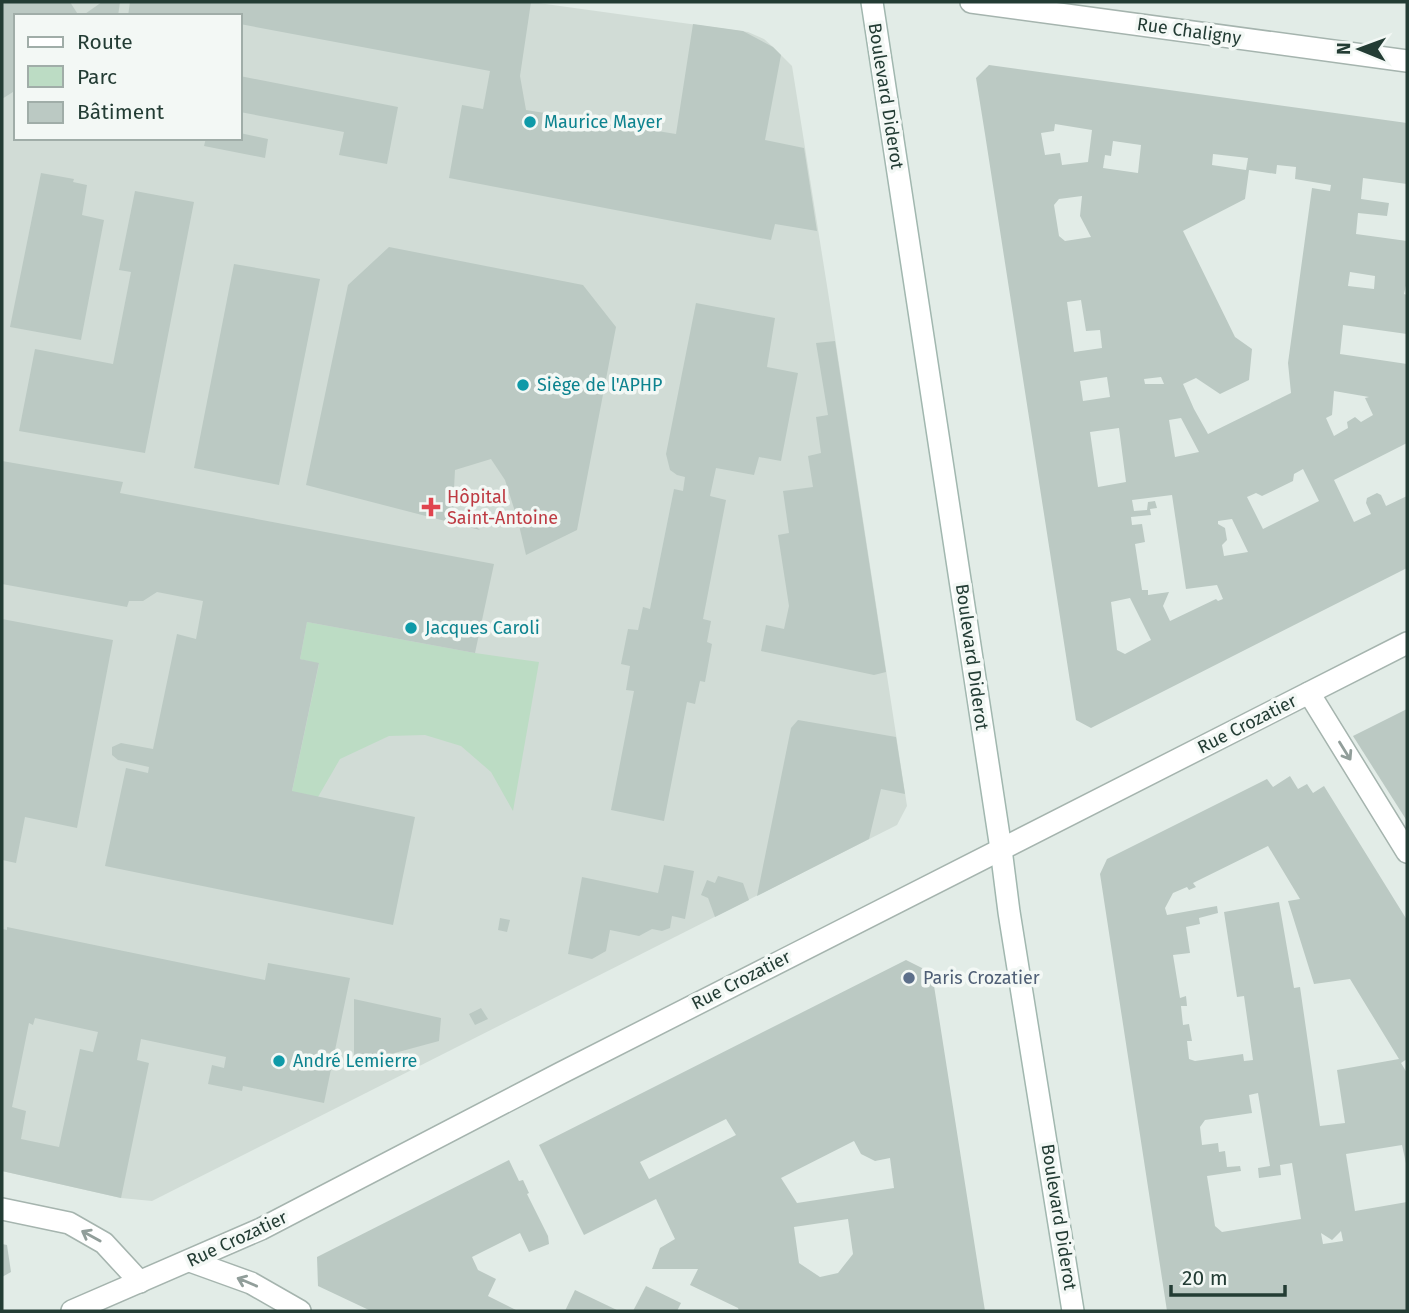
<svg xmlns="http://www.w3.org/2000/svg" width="1409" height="1313" font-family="'Fira Sans',sans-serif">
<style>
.built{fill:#d1dcd6;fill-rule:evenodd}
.green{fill:#bcdcc4}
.building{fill:#bbc9c3;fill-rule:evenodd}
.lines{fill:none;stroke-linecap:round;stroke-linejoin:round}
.street-casing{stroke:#a5b4ae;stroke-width:24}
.secondary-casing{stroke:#a1b7af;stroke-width:24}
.street{stroke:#fff;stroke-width:21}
.secondary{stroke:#fff;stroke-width:21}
.oneway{stroke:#919e9a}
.culture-dot{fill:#0f9aa8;stroke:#f3f8f5;stroke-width:2.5}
.health-dot{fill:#e0444e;stroke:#f3f8f5;stroke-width:2.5}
.service-dot{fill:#5c6f8a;stroke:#f3f8f5;stroke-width:2.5}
.labels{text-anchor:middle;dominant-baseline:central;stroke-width:7;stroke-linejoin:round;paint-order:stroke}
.street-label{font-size:18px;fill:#233c34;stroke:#f3f8f5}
.culture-label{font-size:18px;fill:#0d838f;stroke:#f3f8f5;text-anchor:start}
.health-label{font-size:18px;fill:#be3a42;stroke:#f3f8f5;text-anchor:start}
.service-label{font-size:18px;fill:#4e5e75;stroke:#f3f8f5;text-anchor:start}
</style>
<rect width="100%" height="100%" fill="#e2ece7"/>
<path class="built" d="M2,2H531L748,32L764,39L773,47L792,66L828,292L907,806L897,825L152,1201L121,1198L2,1171ZM16,16H240V138H16Z"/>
<path class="green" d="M307,622L475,653L539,662L513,811L491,772L461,746L425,735L389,736L340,759L318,797L290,801L319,664L300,659Z"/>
<g class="building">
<path d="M2,2H70L79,16H16V90L2,99Z"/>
<path d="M102,2H120L118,16H82Z"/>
<path d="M130,2H531L520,76L526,110L676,134L693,24L743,31L773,47L781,55L765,140L804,148L817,231L775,224L771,240L449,178L462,105L483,109L490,71L240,24V16H128Z"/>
<path d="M989,65L1407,123V184L1363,178L1361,199L1389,203L1387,216L1358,213L1356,234L1407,241V281L1404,294L1407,295V334L1343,325L1340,354L1407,364V443L1334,480L1354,522L1371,514L1366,503L1367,498L1377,493L1381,495L1386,506L1407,496V568L1091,728L1076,720L985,134L976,78ZM1055,124L1092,130L1088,162L1062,165L1060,153L1045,155L1041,133L1054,131ZM1113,141L1141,145L1138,173L1103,168L1105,155L1111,156ZM1213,154L1248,158L1246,170L1212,165ZM1277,165L1296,167L1295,179L1331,185L1330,191L1312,188L1288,363L1291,393L1208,434L1194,409L1183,384L1196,378L1220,394L1249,380L1252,349L1235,337L1183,231L1245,199L1249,170L1276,174ZM1082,196L1080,216L1091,237L1065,241L1059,236L1054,205L1059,199ZM1350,272L1375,276L1374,289L1348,286ZM1081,300L1086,331L1100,330L1102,348L1074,352L1067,302ZM1107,377L1110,397L1083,401L1080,381ZM1161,377L1164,384H1145L1144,379ZM1334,391L1369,397L1365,398L1373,415L1361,422L1355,417L1347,422L1348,428L1334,436L1326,418L1332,415ZM1181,418L1199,452L1175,457L1169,420ZM1119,428L1126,482L1098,487L1090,432ZM1303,469L1319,501L1263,529L1247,497L1256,493L1262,496L1293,481L1294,474ZM1172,495L1186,589L1217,585L1223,599L1218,601L1216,599L1170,621L1163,606L1169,592L1148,595V590H1142L1135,544L1145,542L1142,524L1132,525L1131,517L1151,515L1150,509L1157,508L1155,501L1148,502L1147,510L1134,511L1132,500ZM1232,519L1248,552L1224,556L1222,545L1227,540L1225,528L1218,524V521ZM1130,598L1151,640L1125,654L1117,650L1111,602Z"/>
<path d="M240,76L398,107L387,164L339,155L344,132L240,112Z"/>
<path d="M240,133L268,139L265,158L204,146L206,138H240Z"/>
<path d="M41,173L74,179L73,182L87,185L82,215L104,220L81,340L10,327Z"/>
<path d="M135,191L194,202L145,453L19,431L35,349L113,364L131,272L119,270Z"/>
<path d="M389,247L583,285L616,327L577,530L526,555L518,521L505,480L491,459L455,470L453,507L480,530L306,485L348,285Z"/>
<path d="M234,264L320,279L279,485L194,468Z"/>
<path d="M696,303L775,318L767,367L798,373L781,461L759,457L754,475L716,468L710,496L726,500L703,619L711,621L707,642L712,644L705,682L700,681L695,704L687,702L664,821L611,810L634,691L626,690L630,666L621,664L628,629L638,630L643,607L650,609L674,489L683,491L685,477L677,475L670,470L666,454Z"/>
<path d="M835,341L886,672L874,675L761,651L766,625L784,629L789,606L778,535L789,533L783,491L813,487L808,456L821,453L816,417L828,415L816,343Z"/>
<path d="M2,461L123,482L120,493L494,564L475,653L307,622L300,659L319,663L292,791L415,817L393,925L105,866L126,768L148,773L149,767L118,760L112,755V747L121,743L153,749L177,634L196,639L203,601L157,592L143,601H129L127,607L2,584Z"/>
<path d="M2,619L113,640L77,828L25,817L16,863L2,860Z"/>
<path d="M1407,709V821L1353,736Z"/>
<path d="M798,720L896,737L905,794L881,789L869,839L757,896L791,728Z"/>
<path d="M1290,776L1298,789L1307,784L1313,793L1324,786L1407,920V1059L1401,1063L1407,1073V1168L1402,1145L1346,1154L1355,1211L1407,1202V1311H1167L1100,874L1107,859L1267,779L1273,787ZM1268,846L1300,899L1288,901L1314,984L1350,979L1399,1059L1337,1070L1345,1123L1320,1126L1300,987L1294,988L1279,902L1224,912L1237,997L1244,996L1253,1060L1244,1061L1243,1054L1195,1061L1189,1059L1187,1041H1192L1189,1024L1183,1025L1181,1006H1187L1186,996L1180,998L1173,955L1190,953L1186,927L1200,924L1199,918L1218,913L1217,906L1167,915L1165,908L1173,893L1187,887L1189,890L1196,887L1193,883ZM1258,1093L1270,1166L1258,1168L1259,1178L1281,1175L1280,1165L1292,1163L1301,1219L1222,1232L1215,1226L1207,1176L1241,1171L1240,1166L1227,1167L1225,1151L1219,1152L1218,1143L1202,1145L1200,1127L1205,1120L1252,1113L1249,1095ZM1341,1231L1343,1241L1323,1244L1321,1233L1332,1240Z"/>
<path d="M664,865L694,871L685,919L672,916L670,928L662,931L652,929L639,936L610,930L606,951L592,959L568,954L582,877L658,893Z"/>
<path d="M718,876L743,883L749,900L715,917L708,898L701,895L707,880L715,883Z"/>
<path d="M500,918L510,920L507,932L498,930Z"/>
<path d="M7,927L265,980L268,963L350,978L324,1103L243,1086L242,1091L208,1084L212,1065L224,1068L226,1057L141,1039L137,1060L149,1063L121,1198L2,1171V929L7,930ZM35,1018L98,1032L93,1052L80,1049L59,1147L21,1139L26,1111L12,1107L29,1023L33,1025Z"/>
<path d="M906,960L932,973L985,1311H739L738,1308L690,1285L698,1269H652L660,1248L675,1239L656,1199L584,1235L539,1145ZM726,1119L736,1135L649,1179L640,1162ZM854,1141L861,1154L875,1161L890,1158L894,1188L797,1203L781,1178ZM848,1219L853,1254L838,1273L820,1277L799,1263L794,1227Z"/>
<path d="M354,999L441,1018L439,1041L354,1064Z"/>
<path d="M481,1008L488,1019L475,1025L469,1014Z"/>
<path d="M509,1160L519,1181L523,1180L529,1193L527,1194L548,1236L549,1244L529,1252L520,1233L472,1257L478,1270L496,1279L488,1296L518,1311H371L318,1286L317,1257Z"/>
<path d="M2,1244L7,1245L11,1272L2,1277Z"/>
<path d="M646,1286L681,1303L677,1311H633Z"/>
<path d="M575,1290L619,1311H565Z"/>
</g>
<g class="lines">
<g class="street-casing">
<g id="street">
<path d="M971,2L1407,61"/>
<path d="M1309,693L1407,852"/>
<path d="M2,1209L69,1223L104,1243L140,1282"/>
<path d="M190,1261L251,1283L300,1311"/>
<path d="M72,1311L261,1229L561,1073L1407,643"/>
</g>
</g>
<g class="secondary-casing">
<path id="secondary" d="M872,2L1001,849L1009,912L1073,1311"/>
</g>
<use href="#street" class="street"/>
<use href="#secondary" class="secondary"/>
</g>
<defs><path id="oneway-shaft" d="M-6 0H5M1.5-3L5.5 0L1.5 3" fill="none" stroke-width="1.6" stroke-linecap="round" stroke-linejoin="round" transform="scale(1.75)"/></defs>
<g class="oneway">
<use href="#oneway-shaft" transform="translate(1345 751) rotate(58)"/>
<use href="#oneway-shaft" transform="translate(91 1236) rotate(-151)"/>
<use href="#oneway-shaft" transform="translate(247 1282) rotate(-157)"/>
</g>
<g class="culture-dot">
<circle cx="530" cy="122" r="7"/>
<circle cx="523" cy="385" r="7"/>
<circle cx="411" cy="628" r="7"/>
<circle cx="279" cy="1061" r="7"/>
</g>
<path class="health-dot" d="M427.5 496.5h7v7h7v7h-7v7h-7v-7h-7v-7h7z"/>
<circle class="service-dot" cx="909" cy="978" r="7"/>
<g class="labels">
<g class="street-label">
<text transform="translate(1189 31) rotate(8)">Rue Chaligny</text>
<text transform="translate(886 96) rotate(81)">Boulevard Diderot</text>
<text transform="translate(972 657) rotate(82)">Boulevard Diderot</text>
<text transform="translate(1247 724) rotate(-27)">Rue Crozatier</text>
<text transform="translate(741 980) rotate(-27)">Rue Crozatier</text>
<text transform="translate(1059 1217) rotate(81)">Boulevard Diderot</text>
<text transform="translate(237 1239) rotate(-25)">Rue Crozatier</text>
</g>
<g class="culture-label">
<text x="544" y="122">Maurice Mayer</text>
<text x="537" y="385">Siège de l'APHP</text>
<text x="425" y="628">Jacques Caroli</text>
<text x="293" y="1061">André Lemierre</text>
</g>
<g class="health-label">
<text x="447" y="497">Hôpital<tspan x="447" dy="21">Saint-Antoine</tspan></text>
</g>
<g class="service-label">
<text x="923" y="978">Paris Crozatier</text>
</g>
</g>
<rect width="1409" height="1313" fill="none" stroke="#233c34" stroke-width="7"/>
<rect x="14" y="14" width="228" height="126" fill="#f3f8f5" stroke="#a0ada8" stroke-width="2"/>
<rect x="28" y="37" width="35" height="10" fill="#ffffff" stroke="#a0ada8" stroke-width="2"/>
<text x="77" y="49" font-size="21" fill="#233c34">Route</text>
<rect x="28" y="66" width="35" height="21" fill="#bcdcc4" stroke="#a0ada8" stroke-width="2"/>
<text x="77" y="84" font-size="21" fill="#233c34">Parc</text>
<rect x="28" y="102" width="35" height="21" fill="#bbc9c3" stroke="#a0ada8" stroke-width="2"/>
<text x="77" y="119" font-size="21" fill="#233c34">Bâtiment</text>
<g transform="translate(1360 49) rotate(271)" stroke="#f3f8f5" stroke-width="5" paint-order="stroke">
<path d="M0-5L12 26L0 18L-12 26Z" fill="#233c34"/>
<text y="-10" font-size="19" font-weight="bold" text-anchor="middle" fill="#233c34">N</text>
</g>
<path d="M1171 1285v10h114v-10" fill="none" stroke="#233c34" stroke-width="3.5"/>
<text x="1182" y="1285" font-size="21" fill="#233c34" stroke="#f3f8f5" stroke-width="5" paint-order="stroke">20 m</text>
</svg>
